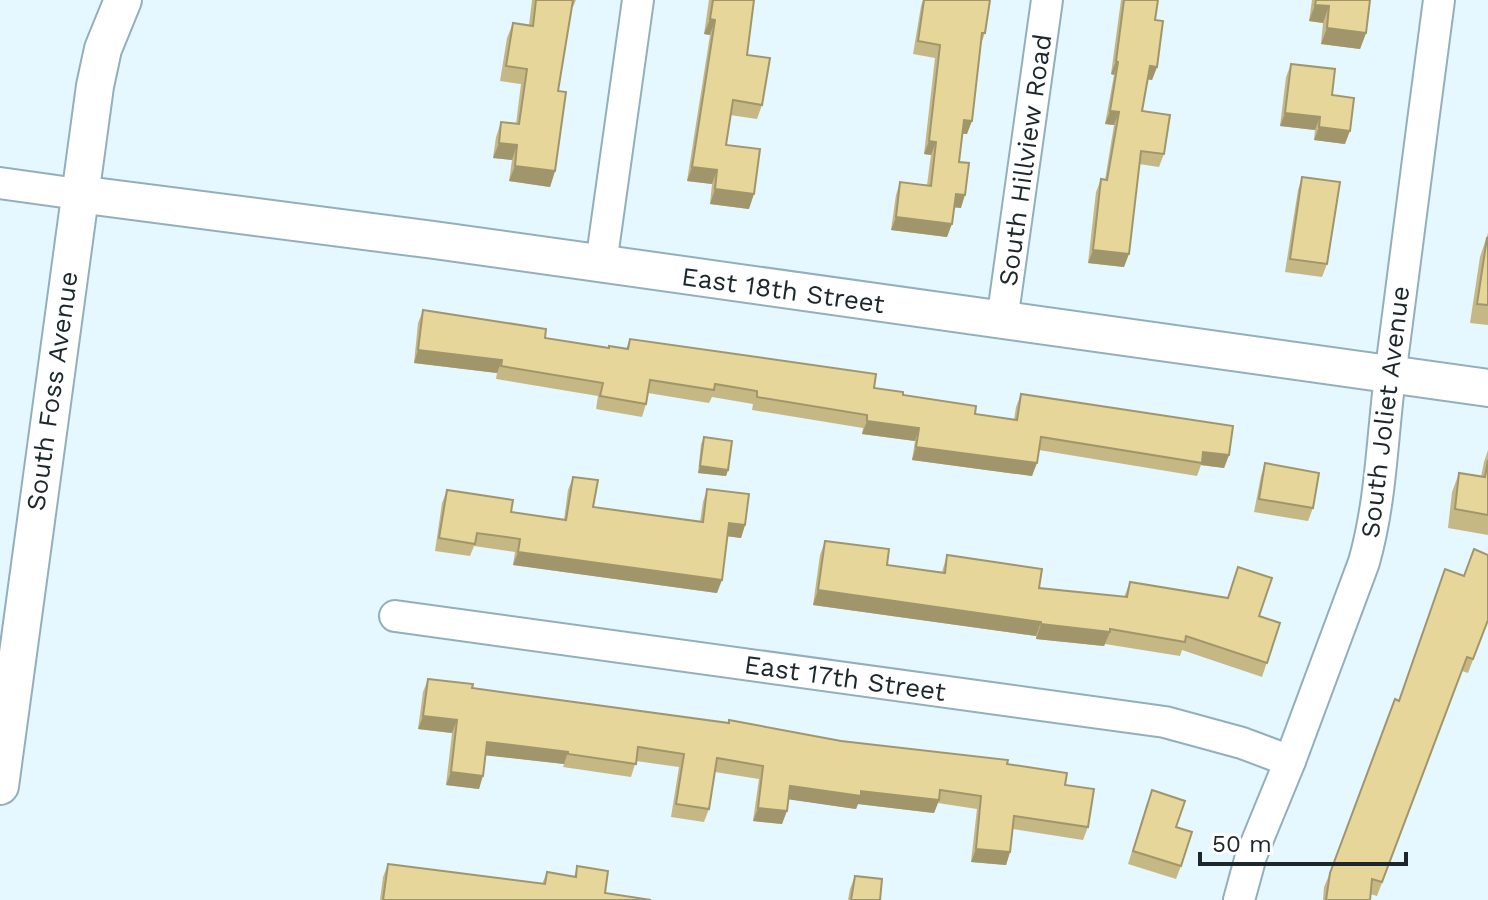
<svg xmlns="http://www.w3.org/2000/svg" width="1488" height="900" font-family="'Work Sans',sans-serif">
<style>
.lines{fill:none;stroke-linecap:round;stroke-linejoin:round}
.minor-casing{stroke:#93afbb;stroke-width:34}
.tertiary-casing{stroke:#93afbb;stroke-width:40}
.minor{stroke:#fff;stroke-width:30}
.tertiary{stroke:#fff;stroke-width:36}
.wall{fill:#c6b884}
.shaded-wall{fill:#a1966b}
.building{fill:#e6d699;stroke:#a1966b;stroke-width:2}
.labels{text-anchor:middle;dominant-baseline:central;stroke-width:6;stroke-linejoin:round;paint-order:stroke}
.street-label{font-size:26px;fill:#1c272b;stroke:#fff}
</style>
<rect width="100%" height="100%" fill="#e5f7ff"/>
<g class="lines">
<g class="minor-casing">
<g id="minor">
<path d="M0,183L78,194"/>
<path d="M601,264L638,0"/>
<path d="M1002,321L1047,0"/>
<path d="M395,616L1165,722L1242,743L1290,761"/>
<path d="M1239,900L1251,856L1290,761L1364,562C1382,498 1382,434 1391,369C1406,246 1423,123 1439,0"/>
</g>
</g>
<g class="tertiary-casing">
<g id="tertiary">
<path d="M78,194L434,240L1488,388"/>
<path d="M0,786L95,86L103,49L123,0"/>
</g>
</g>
<use href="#minor" class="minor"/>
<use href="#tertiary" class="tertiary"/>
</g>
<g class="wall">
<path d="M532,0H576L573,7H572L558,91L555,171L550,187L509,181L512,160L493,158L496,137L501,122L516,124L521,84L500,81L507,38L513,23L529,25Z"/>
<path d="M709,0H754L747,55L762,105L757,119L730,115L726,145L749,209L710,204L712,184L687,181L710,35L704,34Z"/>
<path d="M923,0H990L985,33L981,44L967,134H962L959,162L961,208L954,207L947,237L891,230L896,195L900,182L927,185L931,155L924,154L935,58L913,54L921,6Z"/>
<path d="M1121,0H1158L1155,20L1157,67L1152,80L1148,79L1142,111L1164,154L1159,167L1139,164L1124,267L1088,263L1096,192L1101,179L1105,180L1114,125L1105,124L1114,75L1111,74Z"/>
<path d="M1312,0H1370L1366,33L1360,49L1321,44L1323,23L1309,21Z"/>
<path d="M1291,64L1332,95L1345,144L1314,140L1315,130L1280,126L1286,77Z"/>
<path d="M1302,177L1327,264L1322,277L1285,272L1298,190Z"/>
<path d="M1488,233V325L1470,323L1480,257Z"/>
<path d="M423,310L545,338L608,348L626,349L630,339L874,388L975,414L1014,420L1016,407L1021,394L1229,455L1224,468L1201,465L1197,476L1039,450L1032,476L912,460L915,441L862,434L863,428L752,410L753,404L712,397L709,403L648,393L646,404L642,417L596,409L598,396L496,379L497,373L414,363L418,323Z"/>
<path d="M704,437L728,470L726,476L698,473L701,444Z"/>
<path d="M1488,450V535L1448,528L1452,492L1459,473L1481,477L1484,462Z"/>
<path d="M1265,463L1313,508L1308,521L1254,512L1261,476Z"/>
<path d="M573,477L593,507L700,522L703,502L707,489L745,525L741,538L728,536L717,593L513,565L515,552L474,546L470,556L435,551L442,503L447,490L511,512L564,520L568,490Z"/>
<path d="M825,541L887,565L942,572L947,555L1039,588L1124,597L1130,582L1259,616L1280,623L1262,677L1182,650L1180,656L1105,644L1104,646L1036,639V636L813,605L820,555Z"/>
<path d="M1488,621L1468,673L1462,671L1377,896L1370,894V900H1323L1324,887L1330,873L1399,701Z"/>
<path d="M428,679L472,688L1007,764L1065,785L1088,827L1083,840L1013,829L1010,852L1006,865L971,862L977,809L938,803L934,813L858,804L856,809L789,799L782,824L753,821L759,779L715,772L709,809L704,822L671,817L679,767L636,761L631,777L563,767L564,764L486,755L479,789L446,785L452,733L418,729L423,692Z"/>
<path d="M1147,803L1181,866L1176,879L1128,864Z"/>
<path d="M388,864L542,884L547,872L574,877L577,866L605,893L651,900H380L383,877Z"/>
<path d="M855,876L880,900H848L850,889Z"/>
</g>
<g class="shaded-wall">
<path d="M1315,5L1329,6L1323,23L1309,21Z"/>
<path d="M710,19L715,20L710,35L704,34Z"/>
<path d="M1327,28L1366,33L1360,49L1321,44Z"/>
<path d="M1116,61L1118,62L1114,75L1111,74Z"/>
<path d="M1150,66L1157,67L1152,80L1145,79Z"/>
<path d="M1110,111L1119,112L1114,125L1105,124Z"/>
<path d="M1285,113L1320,117L1315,130L1280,126Z"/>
<path d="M964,120L972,121L967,134L959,133Z"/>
<path d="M1319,127L1350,131L1345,144L1314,140Z"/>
<path d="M929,141L936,142L931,155L924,154Z"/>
<path d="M499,143L517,145L512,160L493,158Z"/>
<path d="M515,166L555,171L550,187L509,181Z"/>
<path d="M692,167L717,170L712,184L687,181Z"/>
<path d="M715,189L754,194L749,209L710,204Z"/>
<path d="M956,194L965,195L961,208L951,207Z"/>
<path d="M896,217L952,224L947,237L891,230Z"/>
<path d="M1093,250L1129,254L1124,267L1088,263Z"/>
<path d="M418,350L502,360L497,373L414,363Z"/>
<path d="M867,421L919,428L915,441L862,434Z"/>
<path d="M916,447L1037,463L1032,476L912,460Z"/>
<path d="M1203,452L1229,455L1224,468L1201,465Z"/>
<path d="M700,466L728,470L726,476L698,473Z"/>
<path d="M729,523L745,525L741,538L725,536Z"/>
<path d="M518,552L722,580L717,593L513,565Z"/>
<path d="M818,590L1041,622L1036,636L813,605Z"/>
<path d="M1041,624L1110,632L1104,646L1036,639Z"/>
<path d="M423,716L457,720L452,733L418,729Z"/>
<path d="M487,742L568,752L564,764L482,755Z"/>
<path d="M451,772L483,776L479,789L446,785Z"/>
<path d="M790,786L861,791L939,800L934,813L858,804L856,809L786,799Z"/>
<path d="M758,808L787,811L782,824L753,821Z"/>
<path d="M976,849L1010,852L1006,865L971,862Z"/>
</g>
<g class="building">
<path d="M536,0H573L558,91L566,92L555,171L515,166L517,145L499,143L501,122L519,124L527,69L506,66L513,23L533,26Z"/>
<path d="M713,0H754L747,55L770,58L762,105L733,100L726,145L760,149L754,194L715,189L717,170L692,167L715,20L710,19Z"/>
<path d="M924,0H990L985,33H982L972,121L964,120L959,162L969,163L965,195L956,194L952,224L896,217L900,182L931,186L936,142L929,141L940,45L918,41Z"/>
<path d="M1124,0H1158L1155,20L1163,21L1157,67L1150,66L1142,111L1170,115L1164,154L1141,151L1129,254L1093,250L1101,179L1107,180L1119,112L1110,111L1118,62L1116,61Z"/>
<path d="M1316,0H1370L1366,33L1327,28L1329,6L1315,5Z"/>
<path d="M1291,64L1335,69L1332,95L1354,98L1350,131L1319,127L1320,117L1285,113Z"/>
<path d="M1302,177L1340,182L1327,264L1290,259Z"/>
<path d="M1487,238H1488V305L1477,304Z"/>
<path d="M423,310L546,329L545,338L609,348V346L628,349L630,339L876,374L874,388L903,392V395L976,406L975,414L1017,420L1021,394L1233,426L1229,455L1203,452L1202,463L1041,437L1037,463L916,447L919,428L867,421V415L757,397V391L715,384L714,390L650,380L646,404L600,396L603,383L501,366L502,360L418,350Z"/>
<path d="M704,437L732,441L728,470L700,466Z"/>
<path d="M1488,460V515L1455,509L1459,473L1485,477Z"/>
<path d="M1265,463L1319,473L1313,508L1259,499Z"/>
<path d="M573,477L598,480L593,507L703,522L707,489L749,494L745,525L729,523L722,580L518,552L520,539L477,533L475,544L439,538L447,490L513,500L511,512L566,520Z"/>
<path d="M825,541L889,549L887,565L945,573L947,555L1042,569L1039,588L1127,597L1130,582L1228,598L1238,567L1272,578L1259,616L1280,623L1267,663L1186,636L1185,642L1110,629V632L1041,624V622L818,590Z"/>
<path d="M1474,549L1488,555V620L1473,659L1467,657L1382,882L1372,879L1370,900H1326L1330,873L1395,699L1399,701L1445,569L1464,576Z"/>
<path d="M428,679L473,684L472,688L729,723V720L841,741L1008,760L1007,764L1067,773L1065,785L1094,789L1088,827L1014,816L1010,852L976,849L981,796L940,790L939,800L861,791V796L790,786L787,811L758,808L763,766L717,758L709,809L676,804L684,754L638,747L636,764L568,754V752L487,742L483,776L451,772L457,720L423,716Z"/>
<path d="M1152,790L1185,801L1176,827L1192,832L1181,866L1133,851Z"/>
<path d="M388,864L545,884L547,872L576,877L577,866L608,871L605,893L651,900H383Z"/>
<path d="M855,876L882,879L880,900H851Z"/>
</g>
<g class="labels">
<g class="street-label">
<text transform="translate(1025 160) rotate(-82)">South Hillview Road</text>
<text transform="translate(783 290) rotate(8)">East 18th Street</text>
<text transform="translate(52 391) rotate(-82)">South Foss Avenue</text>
<text transform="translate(1385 412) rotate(-83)">South Joliet Avenue</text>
<text transform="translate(845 678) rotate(8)">East 17th Street</text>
</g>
</g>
<path d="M1200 852v12h206v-12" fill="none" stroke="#1c272b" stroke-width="4"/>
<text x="1212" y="852" font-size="24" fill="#1c272b" stroke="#ffffff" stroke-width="6" paint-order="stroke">50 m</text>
</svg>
